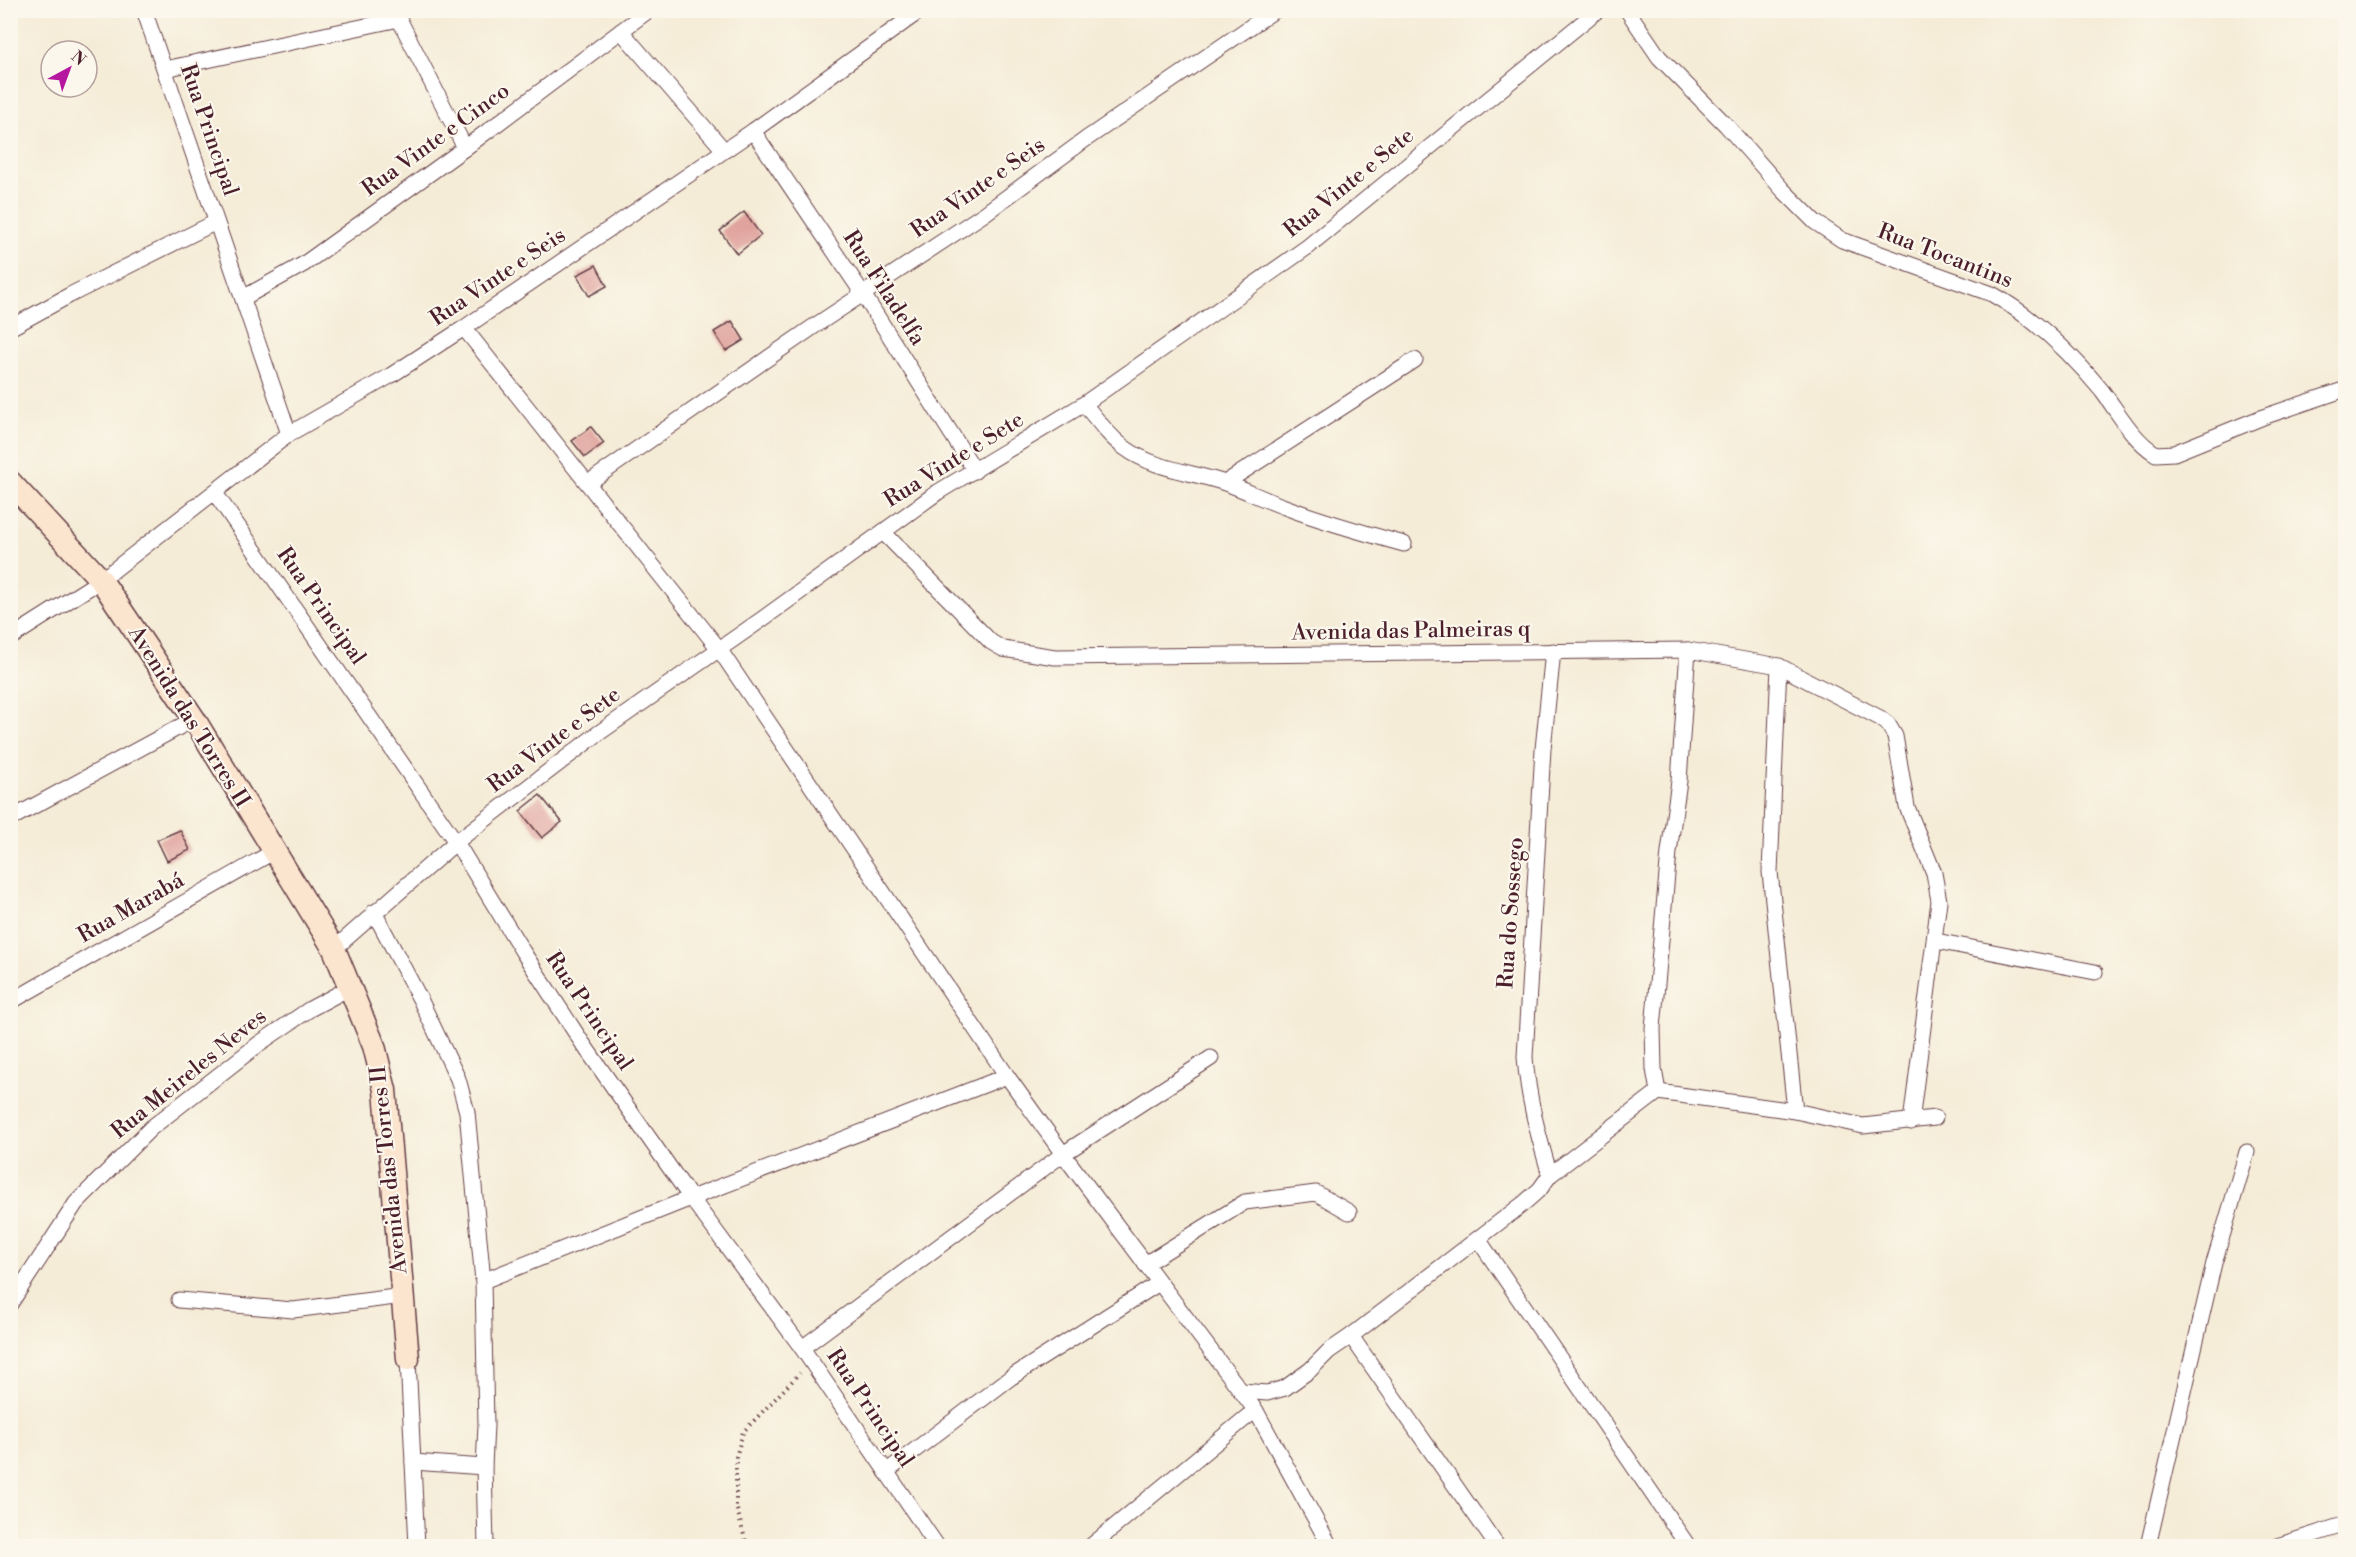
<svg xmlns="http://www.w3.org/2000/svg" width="2356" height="1557" font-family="'Libre Bodoni',serif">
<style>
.building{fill:#e0a29c}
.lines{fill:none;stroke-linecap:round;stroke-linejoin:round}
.street-casing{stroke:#643e45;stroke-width:17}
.secondary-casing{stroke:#643e45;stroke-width:25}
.path{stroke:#643e45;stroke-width:4;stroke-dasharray:1.5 4.5;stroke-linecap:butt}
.street{stroke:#fff;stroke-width:15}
.secondary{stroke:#fce5cf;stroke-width:22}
.labels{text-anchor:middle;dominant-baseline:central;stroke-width:4.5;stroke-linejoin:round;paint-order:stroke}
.street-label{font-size:22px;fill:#4a1f2b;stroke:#fbf7ec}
</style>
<rect width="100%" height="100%" fill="#fbf7ec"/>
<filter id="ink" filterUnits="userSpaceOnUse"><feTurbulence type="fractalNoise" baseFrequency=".0167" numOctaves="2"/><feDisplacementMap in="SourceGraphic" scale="12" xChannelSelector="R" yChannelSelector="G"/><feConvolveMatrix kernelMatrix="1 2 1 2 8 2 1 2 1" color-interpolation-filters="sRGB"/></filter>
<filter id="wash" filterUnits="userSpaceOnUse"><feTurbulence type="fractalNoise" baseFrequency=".008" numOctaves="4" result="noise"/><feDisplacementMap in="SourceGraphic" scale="24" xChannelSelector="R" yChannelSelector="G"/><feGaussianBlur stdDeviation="1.35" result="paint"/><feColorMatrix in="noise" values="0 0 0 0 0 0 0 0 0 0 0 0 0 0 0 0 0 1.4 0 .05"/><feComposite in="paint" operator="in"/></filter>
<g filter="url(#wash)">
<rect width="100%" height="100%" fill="#f5ecd7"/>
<g id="blocks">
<g class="building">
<path d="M744,212L761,235L737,254L720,231Z"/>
<path d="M596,265L607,286L589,296L577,275Z"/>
<path d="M732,321L744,340L726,351L714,332Z"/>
<path d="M591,427L604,443L585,457L572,441Z"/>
<path d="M540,795L562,822L542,838L520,811Z"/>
<path d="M180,830L190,850L167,861L157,840Z"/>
</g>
</g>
</g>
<g filter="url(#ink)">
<use href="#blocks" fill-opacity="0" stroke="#643e45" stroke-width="1.5"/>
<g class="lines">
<g class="street-casing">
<g id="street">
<path d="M144,10L289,434"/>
<path d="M1627,10L1659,57L1726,125L1783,190L1815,222L1842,240L1992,294C2035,318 2071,353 2102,391C2118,412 2133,440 2156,454L2174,453L2263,417L2346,389"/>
<path d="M621,31L723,149"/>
<path d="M165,69L399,19L465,148"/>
<path d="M753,131L863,294L975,471"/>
<path d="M243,298L304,264L465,148L649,10"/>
<path d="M10,328L70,295L216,222"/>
<path d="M464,328L719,649L1007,1076L1063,1154L1256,1411L1330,1546"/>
<path d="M1084,404C1097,419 1109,437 1125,448C1153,469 1193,472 1225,483C1245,490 1265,500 1285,507C1324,522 1364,533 1404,544"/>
<path d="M588,483L813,327L984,214L1086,139L1275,10"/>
<path d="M1225,483L1415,360"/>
<path d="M215,493L456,842L523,952L581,1041L691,1198L802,1348L937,1546"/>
<path d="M883,532L991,642L1003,649L1055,657L1688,650L1779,666L1880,718L1888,724L1895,736L1907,807L1934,873L1939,901L1911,1122"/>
<path d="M10,638L101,580L289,434L390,376L464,328L753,131L921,10"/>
<path d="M1779,666L1770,872L1795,1111"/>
<path d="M10,819L194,719"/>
<path d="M374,912L420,999L458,1079L467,1112L483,1281L486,1425L484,1467L486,1546"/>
<path d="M1936,941L2095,972"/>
<path d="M334,949L456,842L596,735L761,620L938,492L1084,404L1306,248L1598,10"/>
<path d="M10,1002L273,852"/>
<path d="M1658,1092L1654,1069L1653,1028L1669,852L1679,781L1688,650"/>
<path d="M1550,1175C1538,1135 1528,1098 1525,1057L1543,749L1553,651"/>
<path d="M1478,1239L1688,1546"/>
<path d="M1145,1264L1245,1202L1316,1193L1349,1212"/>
<path d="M483,1281L691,1198L1007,1076"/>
<path d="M179,1300L293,1310L403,1296"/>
<path d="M10,1304L76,1203L151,1128L260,1043L310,1009L351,987"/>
<path d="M1351,1336L1497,1546"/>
<path d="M802,1348L1063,1154L1211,1058"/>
<path d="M408,1359L417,1546"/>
<path d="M1241,1391L1267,1393L1285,1388L1310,1370L1329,1351L1351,1336L1523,1204L1540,1189L1550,1175L1658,1092L1795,1111L1863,1126L1935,1118"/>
<path d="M413,1462L484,1467"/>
<path d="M886,1472L1010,1378L1159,1283"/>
<path d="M1091,1546L1248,1416L1256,1411"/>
<path d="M2148,1546L2214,1263L2247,1152"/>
<path d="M2277,1546L2346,1524"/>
</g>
</g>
<g class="secondary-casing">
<path id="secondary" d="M10,482L101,580L194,719L334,949L374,1046L385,1090L408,1359"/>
</g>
<path class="path" d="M747,1546L736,1506V1457L743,1432L800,1373"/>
<use href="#street" class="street"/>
<use href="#secondary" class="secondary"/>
</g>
</g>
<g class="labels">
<g class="street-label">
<text transform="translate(209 130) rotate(71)">Rua Principal</text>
<text transform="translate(436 140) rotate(-36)">Rua Vinte e Cinco</text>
<text transform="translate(1349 183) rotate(-39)">Rua Vinte e Sete</text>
<text transform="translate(978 188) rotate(-35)">Rua Vinte e Seis</text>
<text transform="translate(1945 256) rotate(21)">Rua Tocantins</text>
<text transform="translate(498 277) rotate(-34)">Rua Vinte e Seis</text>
<text transform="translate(884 288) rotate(57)">Rua Filadelfa</text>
<text transform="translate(954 460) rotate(-32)">Rua Vinte e Sete</text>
<text transform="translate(321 606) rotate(55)">Rua Principal</text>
<text transform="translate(1411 631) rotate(-1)">Avenida das Palmeiras q</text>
<text transform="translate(189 717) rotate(58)">Avenida das Torres II</text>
<text transform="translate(554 740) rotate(-37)">Rua Vinte e Sete</text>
<text transform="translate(131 908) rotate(-30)">Rua Marabá</text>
<text transform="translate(1511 913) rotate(-86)">Rua do Sossego</text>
<text transform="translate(589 1011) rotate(56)">Rua Principal</text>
<text transform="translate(189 1074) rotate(-39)">Rua Meireles Neves</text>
<text transform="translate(389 1170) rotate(-96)">Avenida das Torres II</text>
<text transform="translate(870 1408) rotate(56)">Rua Principal</text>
</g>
</g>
<rect width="2356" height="1557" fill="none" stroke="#fbf7ec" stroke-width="36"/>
<g transform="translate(69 69) rotate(41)"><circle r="28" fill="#fbf7ec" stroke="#b4a19f" stroke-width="1.5"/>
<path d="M0-4.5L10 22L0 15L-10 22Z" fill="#b5179e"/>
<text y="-9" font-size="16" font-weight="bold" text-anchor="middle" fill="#4a1f2b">N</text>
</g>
</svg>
